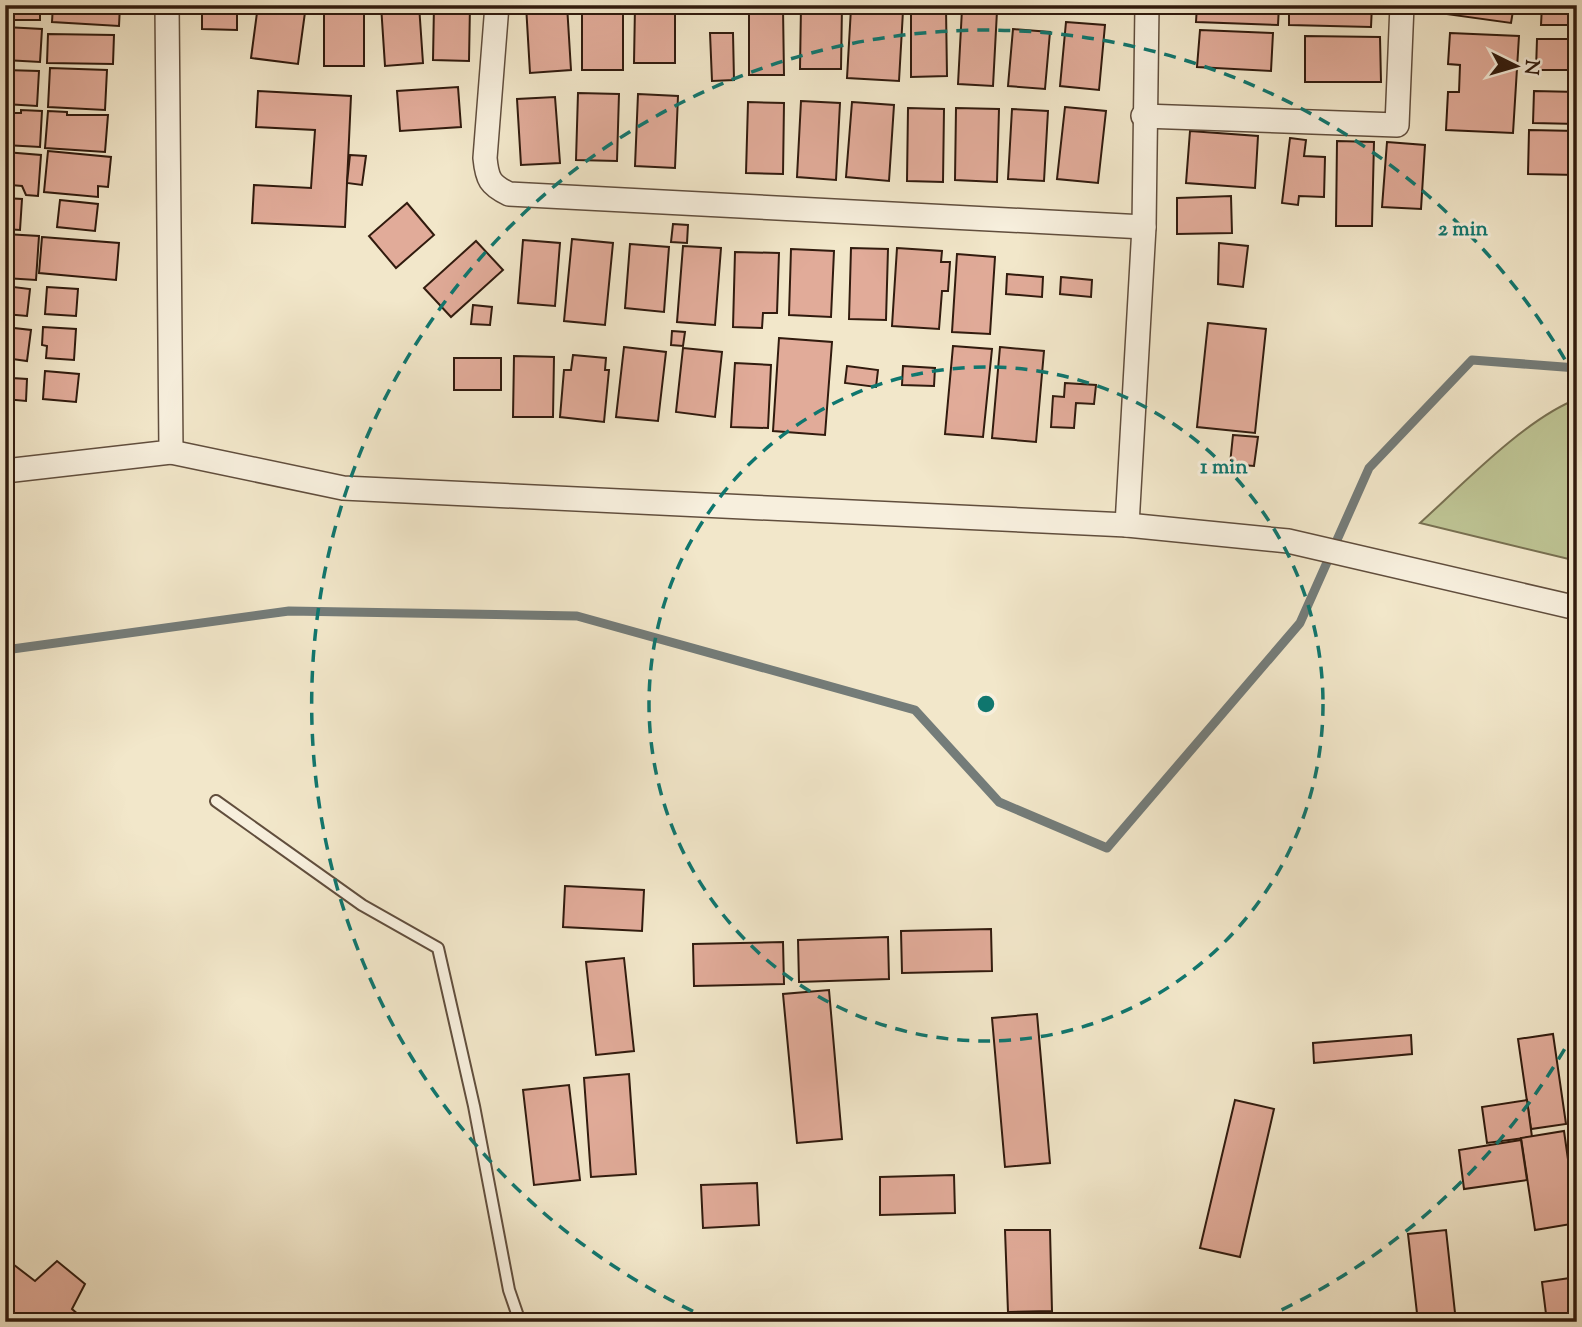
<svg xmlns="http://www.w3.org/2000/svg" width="1582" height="1327" font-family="'Sorts Mill Goudy',serif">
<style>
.green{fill:#bec494;stroke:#787051;stroke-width:2}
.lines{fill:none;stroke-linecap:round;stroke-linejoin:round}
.stream{stroke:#747c79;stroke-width:9}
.building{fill:#e1ab99;stroke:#311b0e;stroke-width:2}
.lane-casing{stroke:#614e3d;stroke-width:14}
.street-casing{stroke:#614e3d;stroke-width:26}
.lane{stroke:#f7efdd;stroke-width:10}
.street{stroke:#f7efdd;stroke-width:23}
.ring{fill:none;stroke:#0f766e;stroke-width:3.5;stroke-dasharray:12 9}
.centre{fill:#0f766e;stroke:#f7efdd;stroke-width:3.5}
.ring-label{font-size:21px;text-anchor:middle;font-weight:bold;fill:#0f766e;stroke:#f7efdd;stroke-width:6;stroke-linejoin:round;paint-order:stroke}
</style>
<rect width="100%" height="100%" fill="#f2e7ca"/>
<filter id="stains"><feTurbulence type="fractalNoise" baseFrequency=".00286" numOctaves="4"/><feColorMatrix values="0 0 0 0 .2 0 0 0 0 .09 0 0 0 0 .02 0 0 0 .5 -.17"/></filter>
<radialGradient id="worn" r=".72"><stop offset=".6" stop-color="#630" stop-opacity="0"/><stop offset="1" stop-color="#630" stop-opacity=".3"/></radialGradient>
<path class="green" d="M1577,399V561L1420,523C1462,485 1525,419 1577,399Z"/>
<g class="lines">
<path class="stream" d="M5,650L289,611L577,616L915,710L999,802L1107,848L1300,623L1369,468L1472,360L1577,368"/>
</g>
<g class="building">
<rect x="5" y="5" width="35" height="15"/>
<path d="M53,5H120L119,26L52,22Z"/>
<path d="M202,5H237V30L202,29Z"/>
<path d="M258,5H306L298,64L251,58Z"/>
<rect x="324" y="5" width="40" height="61"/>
<path d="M381,5H419L423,63L385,66Z"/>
<path d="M434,5H470L469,61L433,60Z"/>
<path d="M526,5H567L571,70L530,73Z"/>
<rect x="582" y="5" width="41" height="65"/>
<path d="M1197,5H1279L1278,25L1196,22Z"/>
<path d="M1289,5H1372L1371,27L1289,25Z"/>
<path d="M1447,5H1514L1511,23L1446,14Z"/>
<path d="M1542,5H1577V25H1541Z"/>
<path d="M635,6L675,7V63H634Z"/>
<path d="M801,6H842L841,69H800Z"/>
<path d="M749,8H783L784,75H749Z"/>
<path d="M851,8L903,11L899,81L847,78Z"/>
<path d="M946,8L947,76L911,77V9Z"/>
<path d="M962,9L997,11L993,86L958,84Z"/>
<path d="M1066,22L1105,25L1099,90L1060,86Z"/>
<path d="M5,27L42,29L40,62L5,60Z"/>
<path d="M1013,29L1050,32L1045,89L1008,86Z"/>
<path d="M1200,30L1273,33L1271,71L1197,67Z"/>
<path d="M710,33H733L734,80L712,81Z"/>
<path d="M1450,33L1519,36L1513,133L1446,130L1448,92H1459L1460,65L1448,64Z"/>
<path d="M48,34L114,35L113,64L47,63Z"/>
<path d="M1305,36L1380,37L1381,82H1305Z"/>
<path d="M1537,39H1577V70H1536Z"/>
<path d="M50,68L107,70L105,110L48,107Z"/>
<path d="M5,70L39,71L37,106L5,104Z"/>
<path d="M458,87L461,127L400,131L397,91Z"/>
<path d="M258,91L351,96L345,227L252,223L254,185L311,188L315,130L256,127Z"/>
<path d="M1534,91L1577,92V124L1533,123Z"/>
<path d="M578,93L619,94L617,161L576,160Z"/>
<path d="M638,94L678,96L675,168L635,166Z"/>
<path d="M555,97L560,163L521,165L517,99Z"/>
<path d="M801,101L840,103L836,180L797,177Z"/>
<path d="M748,102L784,103L783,174L746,173Z"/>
<path d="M852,102L894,105L889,181L846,177Z"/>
<path d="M1065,107L1106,111L1098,183L1057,179Z"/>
<path d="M908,108L944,109L943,182L907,181Z"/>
<path d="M956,108L999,109L997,182L955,180Z"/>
<path d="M5,109H12L11,113H21V110L42,111L40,147L5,145Z"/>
<path d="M1012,109L1048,111L1044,181L1008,179Z"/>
<path d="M48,111L67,112V115H108L105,152L45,148Z"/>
<path d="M1529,130L1577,131V175L1528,174Z"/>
<path d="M1190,131L1258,136L1255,188L1186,183Z"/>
<path d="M1290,138L1306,140L1304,156L1325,157L1324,197L1299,196L1298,205L1282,203Z"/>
<path d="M1337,141L1374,142L1372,226H1336Z"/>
<path d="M1387,142L1425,145L1421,209L1382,207Z"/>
<path d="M48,151L111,157L108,187L98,186V197L44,192Z"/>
<path d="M5,152L41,155L38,196L26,195L22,186L11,185L5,193Z"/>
<path d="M350,155L366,156L362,185L347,183Z"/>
<path d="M1231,196L1232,233L1177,234V198Z"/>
<path d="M5,198L22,199L20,230L5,229Z"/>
<path d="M60,200L98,204L95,231L57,227Z"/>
<path d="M407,203L434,235L396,268L369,236Z"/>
<path d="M673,224L688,225L687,243L671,242Z"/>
<path d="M5,234L39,236L36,280L5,278Z"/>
<path d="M42,237L119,243L116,280L39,273Z"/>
<path d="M572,239L613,243L605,325L564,321Z"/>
<path d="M523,240L560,243L555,306L518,303Z"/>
<path d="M476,241L503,270L451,317L424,288Z"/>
<path d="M1219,243L1248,246L1243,287L1218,284Z"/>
<path d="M630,244L669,247L664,312L625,308Z"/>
<path d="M683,246L721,248L715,325L677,322Z"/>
<path d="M851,248L888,249L886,320L849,319Z"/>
<path d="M897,248L942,251L941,262H950L948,291H942L939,329L892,326Z"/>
<path d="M791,249L834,251L831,317L789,315Z"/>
<path d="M735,252L779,253L777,313H763L762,328L733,327Z"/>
<path d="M957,254L995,257L990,334L952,332Z"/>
<path d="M1007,274L1043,277L1042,297L1006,294Z"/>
<path d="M1061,277L1092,280L1091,297L1060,294Z"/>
<path d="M5,286L30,289L27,316L5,314Z"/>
<path d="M47,287L78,289L76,316L45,314Z"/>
<path d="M473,305L492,307L490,325L471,324Z"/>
<path d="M1208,323L1266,329L1255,433L1197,427Z"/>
<path d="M5,327L31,330L27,361L5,358Z"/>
<path d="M43,327L76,329L74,360L46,358L47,346L42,345Z"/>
<path d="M672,331L685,332L683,346L671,345Z"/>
<path d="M779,338L832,342L825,435L773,431Z"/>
<path d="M953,346L992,349L983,437L945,434Z"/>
<path d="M624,347L666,352L658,421L616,417Z"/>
<path d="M1000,347L1044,351L1036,442L992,438Z"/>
<path d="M683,348L722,352L715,417L676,412Z"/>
<path d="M573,355L606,358L605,370H609L604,422L560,417L564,370H571Z"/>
<path d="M514,356L554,357L553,417H513Z"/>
<rect x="454" y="358" width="47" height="32"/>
<path d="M735,363L771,365L768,428L731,427Z"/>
<path d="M847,366L878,370L876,387L845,383Z"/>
<path d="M903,366L935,368L934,386L902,385Z"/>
<path d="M5,369L12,370V378L27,379L26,401L5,399Z"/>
<path d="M45,371L79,374L76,402L43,399Z"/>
<path d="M1065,383L1096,385L1094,404L1076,403L1074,428L1051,427L1053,396L1064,397Z"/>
<path d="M1233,435L1258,437L1254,466L1230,464Z"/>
<path d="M565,886L644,890L642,931L563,927Z"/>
<path d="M991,929L992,971L902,973L901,931Z"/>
<path d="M888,937L889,979L799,982L798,940Z"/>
<path d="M783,942L784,984L694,986L693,944Z"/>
<path d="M624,958L634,1051L596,1055L586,962Z"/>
<path d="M829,990L842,1139L797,1143L783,994Z"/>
<path d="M1037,1014L1050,1163L1005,1167L992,1018Z"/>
<path d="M1553,1034L1566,1124L1531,1129L1518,1039Z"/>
<path d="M1411,1035L1412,1054L1314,1063L1313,1043Z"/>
<path d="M629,1074L636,1174L591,1177L584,1078Z"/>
<path d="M569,1085L580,1180L534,1185L523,1090Z"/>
<path d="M1235,1100L1274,1109L1240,1257L1200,1248Z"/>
<path d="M1527,1100L1532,1137L1487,1143L1482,1107Z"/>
<path d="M1564,1131L1577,1223L1535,1230L1521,1138Z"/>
<path d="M1521,1140L1527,1180L1464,1189L1459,1150Z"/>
<path d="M954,1175L955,1213L880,1215V1177Z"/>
<path d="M757,1183L759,1225L703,1228L701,1185Z"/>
<path d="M1005,1230H1050L1052,1311L1008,1312Z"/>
<path d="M1446,1230L1456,1322H1418L1408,1234Z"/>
<path d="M5,1258L35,1281L57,1261L85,1284L72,1309L87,1322H5Z"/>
<path d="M1577,1277V1322H1547L1542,1282Z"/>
</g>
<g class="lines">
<g class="lane-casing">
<path id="lane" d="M216,801L362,905L438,948L474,1106L509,1290L520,1322"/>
</g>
<g class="street-casing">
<g id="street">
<path d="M497,5L485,158C487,179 490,185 509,194L1144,227"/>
<path d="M1143,116L1397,125L1402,5"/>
<path d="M171,452L343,488L1127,525L1288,541L1577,608"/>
<path d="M5,471L171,452L167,5"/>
<path d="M1127,525L1144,227L1147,5"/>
</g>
</g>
<use href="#lane" class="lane"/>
<use href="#street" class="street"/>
</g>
<g class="ring">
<circle cx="986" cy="704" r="337"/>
<path d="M1575 1031A674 674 0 0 1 1260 1320M712 1320A674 674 0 1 1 1575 377"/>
</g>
<circle cx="986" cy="704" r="10" class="centre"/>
<g class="ring-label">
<text x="1463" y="235">2 min</text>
<text x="1224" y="473">1 min</text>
</g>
<rect width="1582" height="1327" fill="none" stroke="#f2e7ca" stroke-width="28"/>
<rect x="7" y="7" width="1568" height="1313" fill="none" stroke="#311b0e" stroke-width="3.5"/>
<rect x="14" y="14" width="1554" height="1299" fill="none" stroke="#311b0e" stroke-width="2"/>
<g transform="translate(1516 66) rotate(95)" stroke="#f7efdd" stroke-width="5" paint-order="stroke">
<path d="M0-5L12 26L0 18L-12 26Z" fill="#311b0e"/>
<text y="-10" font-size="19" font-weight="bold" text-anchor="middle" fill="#311b0e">N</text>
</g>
<rect width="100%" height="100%" filter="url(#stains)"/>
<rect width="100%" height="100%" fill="url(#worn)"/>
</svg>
